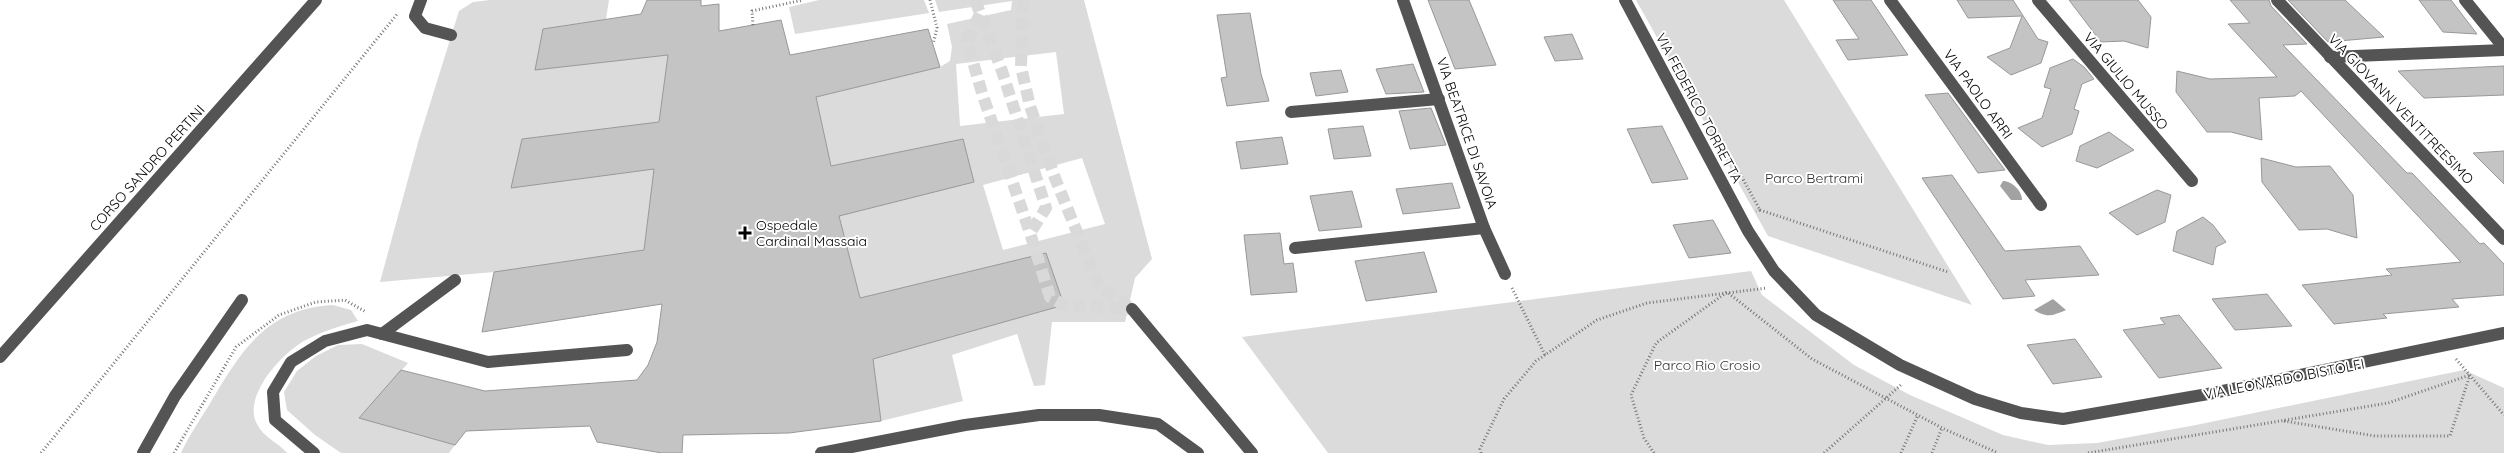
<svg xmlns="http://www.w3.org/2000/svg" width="2504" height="453" font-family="Quicksand,sans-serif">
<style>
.green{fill:#dbdbdb;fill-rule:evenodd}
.water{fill:#a2a2a2}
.building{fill:#c4c4c4;stroke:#989898}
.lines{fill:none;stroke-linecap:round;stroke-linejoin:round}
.minor-tunnel{stroke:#d9d9d9;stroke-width:12;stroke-dasharray:12 6;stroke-linecap:butt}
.path{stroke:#767676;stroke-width:3;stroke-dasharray:1 2.5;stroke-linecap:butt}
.minor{stroke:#545454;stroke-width:12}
.poi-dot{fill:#000;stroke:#fff;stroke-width:2}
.labels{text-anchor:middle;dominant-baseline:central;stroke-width:4;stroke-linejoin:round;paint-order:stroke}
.street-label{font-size:14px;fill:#000;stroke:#fff}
.park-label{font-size:14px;fill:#323232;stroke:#fff}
.poi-label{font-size:14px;fill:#000;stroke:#fff;text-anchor:start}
</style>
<rect width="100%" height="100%" fill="#fff"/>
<g class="green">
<path d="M490,0H609L606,19L543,29L535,70L668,55L659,122L522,139L511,188L654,169L644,250L494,272L380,282L419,139L459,11L473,2Z"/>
<path d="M819,0H924L929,13L795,34L789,7Z"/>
<path d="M935,0H1084L1152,259L1135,278L1125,322H1052L1045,385L1034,386L1017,334L952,355L963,401L881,421L873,359L1064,305L1046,253L860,298L839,216L974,181L962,139L831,166L816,97L940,67L950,61L952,47L947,24L1011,10L1012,1L939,12ZM1056,52L1064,114L960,126L956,64ZM1082,158L1105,224L1003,250L983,185Z"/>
<path d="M1636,0H1784L1972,305L1768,236Z"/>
<path d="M1751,271L1762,295L1854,365L1910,395L2003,435L2048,445L2097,443L2196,425L2464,370L2504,388V453H1328L1242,337Z"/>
<path d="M333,305L351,310L358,321C339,326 321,332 304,341C281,354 242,397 257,424C264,438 278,442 287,453H181C189,435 202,417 212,400C243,348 267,309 333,305Z"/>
<path d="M362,344L408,363L360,417L455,445L449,453H341L315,435L287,410L284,392L297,371L316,356L338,345Z"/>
</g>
<g class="water">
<path d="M2003,181C2012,181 2022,191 2022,200H2011L2000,186Z"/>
<path d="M2053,299L2066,310C2052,316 2047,318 2034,310Z"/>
</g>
<g class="building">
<path d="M647,0H701V6L719,4V31L781,20L790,55L928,29L940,67L816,97L831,166L963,139L974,182L839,216L860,298L1046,253L1064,305L873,359L881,421L789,433L683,435L682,453H662L597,442L590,426L466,431L455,445L359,418L401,370L485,391L637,380L648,365L657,342L662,304L482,332L494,272L644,250L654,169L511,188L522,139L659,122L668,55L535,70L543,29L641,14Z"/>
<path d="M1428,0H1469L1496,65L1455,69Z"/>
<path d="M1833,0H1871L1908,55L1848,60L1836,40L1859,39Z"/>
<path d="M1957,0H2013L2038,39L2048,42L2041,63L2011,75L1987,57L2010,48L2022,16L1968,18Z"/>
<path d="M2069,0H2138L2151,17L2148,48L2124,41L2101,42Z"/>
<path d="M2230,0H2269L2271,6L2307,44L2283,45L2407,173H2412L2480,244L2484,243L2504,264V295L2452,299L2459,307L2383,314L2387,318L2334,324L2302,285L2392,275L2386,269L2461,262L2301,91L2295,96L2259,98L2262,140L2231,132H2207L2176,92L2177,71L2210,79L2277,77L2228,24L2250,23Z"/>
<path d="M2288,0H2345L2384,37L2328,42Z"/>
<path d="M2419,0H2451L2477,34L2443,32Z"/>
<path d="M1250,13L1261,74L1269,101L1227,106L1221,78L1227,77L1217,15Z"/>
<path d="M1572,34L1583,59L1555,61L1544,37Z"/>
<path d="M2073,59L2084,67L2094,79L2082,84L2074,109L2079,111L2072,134L2042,147L2018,128L2042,118L2051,89L2044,87L2050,68Z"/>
<path d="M1413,64L1424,92L1386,94L1376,69Z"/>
<path d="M2504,66V95L2424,98L2398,71Z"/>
<path d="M1341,70L1348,92L1316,96L1310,73Z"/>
<path d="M1948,93L1984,142L2005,170L1978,173L1925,95Z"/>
<path d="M1431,108L1446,145L1410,149L1399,111Z"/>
<path d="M1363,126L1371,156L1334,159L1328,129Z"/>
<path d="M1662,126L1688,179L1652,183L1627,129Z"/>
<path d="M2109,132L2134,150L2097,168L2076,161L2080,146Z"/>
<path d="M1282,137L1288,164L1241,169L1236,142Z"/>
<path d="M2504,151V184L2473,153Z"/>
<path d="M2261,158L2296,167L2330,166L2353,195L2357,238L2327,229L2299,230L2262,182Z"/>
<path d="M1952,175L2005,251L2080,246L2099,275L2025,280L2035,296L2003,299L1922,178Z"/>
<path d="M1452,183L1460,208L1403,214L1396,189Z"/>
<path d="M2157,190L2171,195L2165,222L2137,235L2109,213Z"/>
<path d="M1352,191L1362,227L1319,231L1310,196Z"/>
<path d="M2203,217L2213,225L2226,242L2216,247L2213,265L2173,251L2177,231Z"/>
<path d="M1713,220L1731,253L1689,258L1673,225Z"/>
<path d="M1280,233L1284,264L1293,263L1297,292L1251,295L1244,235Z"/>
<path d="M1424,252L1437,292L1366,301L1355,261Z"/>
<path d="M2267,294L2292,326L2235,330L2212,299Z"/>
<path d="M2179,315L2222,368L2159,378L2123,330L2165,324L2160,318Z"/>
<path d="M2075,339L2102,377L2053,384L2027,345Z"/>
</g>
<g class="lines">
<g class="minor-tunnel">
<path d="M975,0L1002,71L1046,208L1030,233L1050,297L1064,305L1132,309"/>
<path d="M1023,0L1021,67L1030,106L1055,178L1099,286L1132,309"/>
<path d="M980,14L967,41L982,93L1030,233"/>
</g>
<g class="path">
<path d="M930,0L937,28L933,44"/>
<path d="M753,25L752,11L803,0"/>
<path d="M1728,152L1760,210L1756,211"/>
<path d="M1760,210L1948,272"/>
<path d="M1512,288L1545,355"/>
<path d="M2456,359L2504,415"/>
<path d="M2284,421L2375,436H2450L2470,375"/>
<path d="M41,453L398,13"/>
<path d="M174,453L236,347L279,315L316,302L345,300L366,312"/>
<path d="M1481,453L1480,449L1504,399L1536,361L1597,320L1647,303L1767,288"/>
<path d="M1654,453L1644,438L1631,395L1656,343L1727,292L1812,359L1942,428L1998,453"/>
<path d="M1824,453L1902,384"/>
<path d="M1901,453L1918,415"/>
<path d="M1932,453L1942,428"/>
<path d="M2088,453L2388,403L2470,375"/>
</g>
<g class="minor">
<path d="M421,0L415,16L425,28L451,35"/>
<path d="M1403,0L1484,228L1505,274"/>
<path d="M1625,0L1748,231L1774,271L1816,315L1900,365L1975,399L2021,413L2063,419L2208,394L2504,333"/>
<path d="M1890,0L2041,205"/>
<path d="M2038,0L2192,181"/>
<path d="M2277,0L2504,239"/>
<path d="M2465,0L2504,48"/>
<path d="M2330,57L2504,50"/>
<path d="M1291,112L1439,99"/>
<path d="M1295,248L1484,228"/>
<path d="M1132,309L1252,453"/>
<path d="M382,334L455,280"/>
<path d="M0,357L316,0"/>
<path d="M143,453L175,396L242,300"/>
<path d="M314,453L275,420L273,392L291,362L325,341L367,330L488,362L627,350"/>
<path d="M821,453L965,425L1039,415H1099L1158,424L1198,453"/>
</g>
</g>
<path class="poi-dot" d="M742.5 225.5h5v5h5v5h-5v5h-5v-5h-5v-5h5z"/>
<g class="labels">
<g class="street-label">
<text transform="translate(2126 81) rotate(50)">VIA GIULIO MUSSO</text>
<text transform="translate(1978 94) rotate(54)">VIA PAOLO ARRI</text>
<text transform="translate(1699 108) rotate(62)">VIA FEDERICO TORRETTA</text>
<text transform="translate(2401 109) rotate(46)">VIA GIOVANNI VENTITREESIMO</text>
<text transform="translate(1467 133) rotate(71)">VIA BEATRICE DI SAVOIA</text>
<text transform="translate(147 168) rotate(-48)">CORSO SANDRO PERTINI</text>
<text transform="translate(2284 379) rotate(-11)">VIA LEONARDO BISTOLFI</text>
</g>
<g class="park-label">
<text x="1814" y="178">Parco Bertrami</text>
<text x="1707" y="365">Parco Rio Crosio</text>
</g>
<g class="poi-label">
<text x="756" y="225">Ospedale<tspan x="756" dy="16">Cardinal Massaia</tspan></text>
</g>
</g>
</svg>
